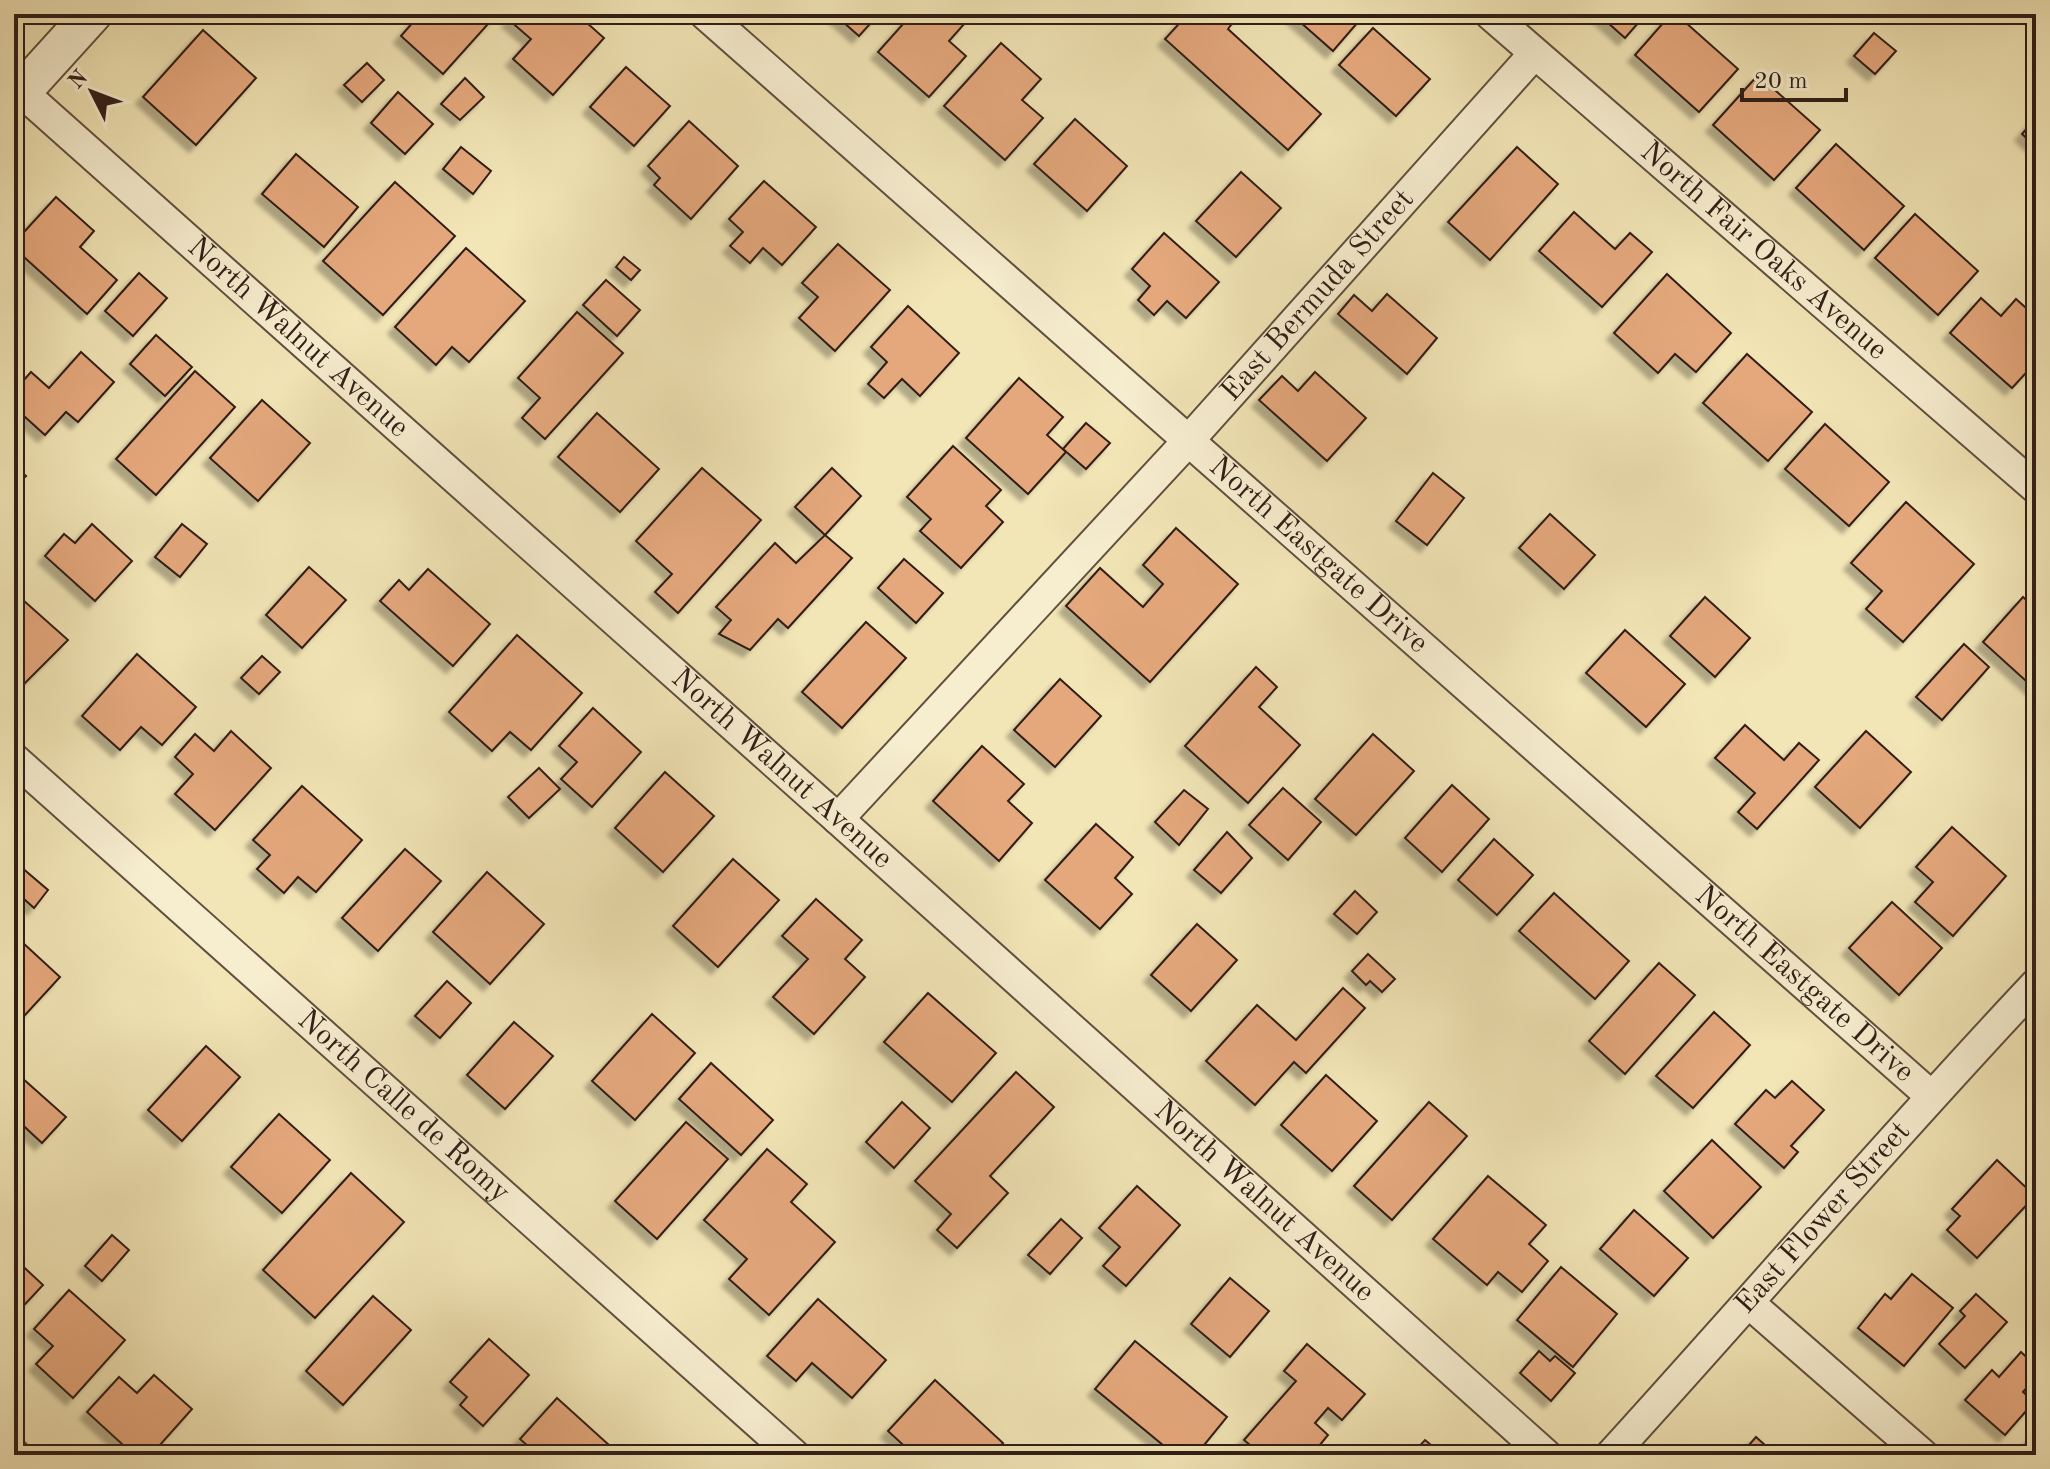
<svg xmlns="http://www.w3.org/2000/svg" width="2050" height="1469" font-family="'Old Standard TT',serif">
<style>
.building{fill:#e5a87d;stroke:#301e17;stroke-width:2;filter:url(#shadow)}
.lines{fill:none;stroke-linecap:round;stroke-linejoin:round}
.minor-casing{stroke:#60503f;stroke-width:34}
.tertiary-casing{stroke:#60503f;stroke-width:42}
.minor{stroke:#f7eed0;stroke-width:30}
.tertiary{stroke:#f7eed0;stroke-width:38}
.labels{text-anchor:middle;dominant-baseline:central;stroke-width:7;stroke-linejoin:round;paint-order:stroke}
.street-label{font-size:30px;fill:#301e17;stroke:#f7eed0}
</style>
<defs>
<filter id="shadow"><feDropShadow dx="-7" dy="7" stdDeviation="2" flood-color="#0004"/></filter>
</defs>
<rect width="100%" height="100%" fill="#f2e5b6"/>
<filter id="stains"><feTurbulence type="fractalNoise" baseFrequency=".0025" numOctaves="4"/><feColorMatrix values="0 0 0 0 .2 0 0 0 0 .09 0 0 0 0 .02 0 0 0 .5 -.17"/></filter>
<radialGradient id="worn" r=".72"><stop offset=".6" stop-color="#630" stop-opacity="0"/><stop offset="1" stop-color="#630" stop-opacity=".3"/></radialGradient>
<g class="building">
<path d="M420,14H497L443,74L401,36Z"/>
<path d="M515,14H577L604,38L553,95L513,59L531,39L509,20Z"/>
<path d="M834,14H879L859,36Z"/>
<path d="M912,14H955L965,23L949,41L966,56L929,97L878,52Z"/>
<path d="M1188,14H1239L1228,29L1321,114L1288,150L1165,39Z"/>
<path d="M1291,14H1365L1333,51Z"/>
<path d="M1598,14H1646L1625,38Z"/>
<path d="M1671,14H1676L1738,69L1699,112L1635,55Z"/>
<path d="M1373,28L1430,79L1396,116L1339,65Z"/>
<path d="M203,30L256,78L196,145L143,97Z"/>
<path d="M1874,33L1896,51L1875,74L1854,56Z"/>
<path d="M1001,43L1041,79L1022,100L1043,118L1005,160L944,106Z"/>
<path d="M367,63L384,80L362,102L344,85Z"/>
<path d="M626,67L670,106L634,146L590,107Z"/>
<path d="M1758,75L1820,130L1774,180L1713,125Z"/>
<path d="M465,78L484,97L460,120L441,104Z"/>
<path d="M398,92L433,124L405,154L371,123Z"/>
<path d="M2036,118V147L2022,134Z"/>
<path d="M1075,119L1127,166L1087,211L1034,164Z"/>
<path d="M689,121L738,166L691,219L654,185L660,178L648,166Z"/>
<path d="M1836,144L1904,206L1864,250L1796,188Z"/>
<path d="M461,147L491,171L473,194L443,169Z"/>
<path d="M1517,147L1558,184L1490,260L1448,222Z"/>
<path d="M296,154L358,207L324,247L262,194Z"/>
<path d="M1241,172L1281,208L1236,257L1196,221Z"/>
<path d="M764,181L816,227L782,265L763,248L750,263L730,246L743,232L729,219Z"/>
<path d="M395,182L455,236L383,315L323,261Z"/>
<path d="M56,197L94,231L80,247L117,280L87,314L14,248V243Z"/>
<path d="M1574,212L1615,249L1630,233L1652,252L1602,307L1539,251Z"/>
<path d="M1915,214L1978,271L1938,315L1875,258Z"/>
<path d="M1164,233L1219,282L1186,318L1167,301L1154,315L1138,300L1150,286L1132,269Z"/>
<path d="M838,244L890,290L835,351L799,318L818,297L802,283Z"/>
<path d="M466,248L525,301L469,362L452,347L436,365L395,327Z"/>
<path d="M624,257L640,270L631,280L616,267Z"/>
<path d="M139,273L167,298L133,336L105,311Z"/>
<path d="M1667,274L1731,333L1696,372L1675,354L1658,373L1614,333Z"/>
<path d="M606,280L640,310L617,336L583,305Z"/>
<path d="M1387,294L1437,338L1407,374L1338,314L1354,295L1372,311Z"/>
<path d="M1981,298L2001,316L2016,299L2036,317V362L2012,388L1950,333Z"/>
<path d="M908,306L959,353L920,396L902,379L884,398L868,384L887,362L871,347Z"/>
<path d="M577,312L623,353L545,439L522,418L540,398L518,378Z"/>
<path d="M156,335L192,367L165,396L130,364Z"/>
<path d="M81,352L114,382L78,422L66,412L45,435L14,407V391L31,372L49,388Z"/>
<path d="M1747,354L1812,412L1768,461L1703,403Z"/>
<path d="M195,371L235,407L156,495L116,459Z"/>
<path d="M1315,372L1366,418L1327,461L1259,400L1282,376L1298,391Z"/>
<path d="M1019,378L1063,417L1047,435L1066,452L1028,494L966,438Z"/>
<path d="M262,400L310,443L258,501L210,458Z"/>
<path d="M597,413L659,469L620,512L558,457Z"/>
<path d="M1086,423L1110,443L1086,469L1063,449Z"/>
<path d="M1825,424L1889,482L1849,526L1785,469Z"/>
<path d="M953,446L1001,490L986,506L1003,522L961,568L920,531L931,519L907,497Z"/>
<path d="M14,465L26,476L14,488Z"/>
<path d="M702,468L761,520L678,613L655,592L672,574L636,541Z"/>
<path d="M832,468L861,496L825,535L795,507Z"/>
<path d="M1433,473L1464,498L1427,545L1396,521Z"/>
<path d="M1906,502L1974,564L1903,642L1866,609L1882,591L1851,563Z"/>
<path d="M1550,514L1595,555L1564,589L1519,548Z"/>
<path d="M92,524L132,561L95,601L45,556L64,534L75,543Z"/>
<path d="M182,524L207,544L180,577L155,557Z"/>
<path d="M1176,528L1238,584L1150,682L1066,606L1100,568L1143,607L1163,584L1143,565Z"/>
<path d="M825,535L852,558L788,628L778,619L750,650L719,634L731,620L716,607L775,543L796,563Z"/>
<path d="M904,559L943,593L916,623L878,588Z"/>
<path d="M309,567L346,600L302,648L266,615Z"/>
<path d="M428,569L490,624L453,666L380,601L399,580L409,590Z"/>
<path d="M14,592L68,640L17,691L14,688Z"/>
<path d="M1705,597L1750,638L1715,677L1670,636Z"/>
<path d="M2023,597L2036,609V690L1983,642Z"/>
<path d="M866,622L906,658L842,728L802,692Z"/>
<path d="M1625,630L1685,684L1646,727L1586,673Z"/>
<path d="M517,635L582,693L531,750L510,732L492,751L449,712Z"/>
<path d="M1964,644L1989,667L1942,720L1916,697Z"/>
<path d="M137,654L196,707L162,745L141,727L120,750L82,716Z"/>
<path d="M262,656L280,672L259,694L241,678Z"/>
<path d="M1256,667L1277,687L1259,707L1300,745L1248,803L1185,746Z"/>
<path d="M1060,679L1101,716L1055,767L1014,730Z"/>
<path d="M593,708L641,752L592,807L561,779L577,762L559,746Z"/>
<path d="M1745,725L1784,760L1799,743L1819,760L1757,829L1738,812L1755,793L1715,758Z"/>
<path d="M231,731L271,768L215,830L175,794L193,774L175,757L195,734L214,751Z"/>
<path d="M1866,731L1911,772L1860,828L1815,787Z"/>
<path d="M1373,734L1414,771L1356,835L1315,799Z"/>
<path d="M982,746L1024,784L1008,801L1032,823L999,861L933,801Z"/>
<path d="M539,768L560,789L529,818L508,797Z"/>
<path d="M665,772L714,816L663,872L615,828Z"/>
<path d="M1452,785L1489,819L1442,872L1405,838Z"/>
<path d="M302,786L362,840L316,892L298,877L284,893L257,869L270,855L253,840Z"/>
<path d="M1283,788L1321,822L1288,860L1249,825Z"/>
<path d="M1184,790L1208,809L1179,845L1155,822Z"/>
<path d="M1096,824L1133,857L1115,878L1132,894L1100,929L1045,880Z"/>
<path d="M1952,827L2006,876L1953,936L1915,902L1933,882L1916,867Z"/>
<path d="M1227,832L1252,858L1221,893L1194,870Z"/>
<path d="M1494,839L1533,875L1497,915L1458,880Z"/>
<path d="M405,849L441,881L378,951L342,918Z"/>
<path d="M733,859L779,900L718,967L673,926Z"/>
<path d="M14,861L48,890L34,908L14,890Z"/>
<path d="M487,872L544,924L490,984L433,932Z"/>
<path d="M1355,891L1377,912L1357,934L1334,914Z"/>
<path d="M1554,893L1629,961L1595,999L1519,931Z"/>
<path d="M816,899L862,940L845,959L865,977L814,1034L773,997L808,959L782,936Z"/>
<path d="M1892,902L1942,948L1899,995L1849,948Z"/>
<path d="M1197,924L1237,960L1191,1011L1151,975Z"/>
<path d="M22,942L60,977L14,1027V951Z"/>
<path d="M1368,954L1395,979L1382,992L1370,981L1366,985L1352,971Z"/>
<path d="M1659,963L1695,995L1625,1074L1589,1041Z"/>
<path d="M447,981L471,1003L440,1038L415,1016Z"/>
<path d="M1343,988L1365,1008L1306,1073L1294,1062L1255,1105L1206,1061L1257,1005L1296,1040Z"/>
<path d="M928,993L996,1053L952,1102L884,1042Z"/>
<path d="M1714,1012L1750,1045L1693,1108L1656,1076Z"/>
<path d="M652,1014L695,1053L635,1120L592,1081Z"/>
<path d="M514,1022L553,1056L505,1109L467,1075Z"/>
<path d="M206,1046L240,1077L182,1141L148,1110Z"/>
<path d="M711,1063L773,1120L741,1155L679,1099Z"/>
<path d="M1016,1072L1054,1107L990,1176L1008,1193L957,1248L937,1230L951,1214L915,1181Z"/>
<path d="M1326,1075L1377,1121L1332,1171L1281,1125Z"/>
<path d="M21,1077L66,1117L42,1143L14,1117V1084Z"/>
<path d="M1792,1081L1824,1110L1791,1146L1798,1152L1784,1168L1735,1124L1766,1090L1775,1098Z"/>
<path d="M902,1102L930,1128L894,1168L866,1142Z"/>
<path d="M1429,1102L1467,1136L1392,1220L1354,1186Z"/>
<path d="M279,1114L330,1160L282,1213L231,1167Z"/>
<path d="M686,1122L728,1159L657,1239L615,1201Z"/>
<path d="M1712,1140L1761,1187L1713,1238L1664,1191Z"/>
<path d="M767,1149L807,1184L791,1202L835,1242L769,1315L729,1279L747,1259L704,1220Z"/>
<path d="M1997,1160L2035,1196L1977,1258L1947,1230L1960,1216L1952,1209Z"/>
<path d="M351,1173L404,1222L315,1318L263,1270Z"/>
<path d="M1488,1176L1546,1225L1529,1244L1548,1261L1522,1292L1498,1272L1487,1285L1433,1239Z"/>
<path d="M1137,1186L1180,1225L1126,1286L1103,1266L1120,1247L1099,1228Z"/>
<path d="M1634,1210L1688,1258L1654,1296L1600,1249Z"/>
<path d="M1061,1219L1082,1238L1050,1274L1028,1255Z"/>
<path d="M112,1235L129,1250L102,1281L85,1266Z"/>
<path d="M14,1258L43,1285L14,1316Z"/>
<path d="M1561,1267L1617,1314L1573,1367L1517,1320Z"/>
<path d="M1912,1274L1953,1308L1904,1366L1858,1328L1885,1294L1891,1299Z"/>
<path d="M1230,1278L1269,1311L1230,1357L1191,1324Z"/>
<path d="M69,1290L125,1340L73,1398L36,1364L53,1346L34,1329Z"/>
<path d="M1976,1294L2007,1322L1965,1368L1939,1344L1965,1316L1960,1311Z"/>
<path d="M373,1296L411,1330L343,1405L306,1371Z"/>
<path d="M818,1299L886,1360L852,1398L812,1363L796,1381L767,1356Z"/>
<path d="M489,1339L529,1375L483,1426L460,1405L467,1397L450,1382Z"/>
<path d="M1135,1341L1227,1417L1196,1455H1175L1095,1389Z"/>
<path d="M1307,1344L1365,1394L1342,1420L1328,1408L1315,1423L1328,1435L1314,1452L1318,1455H1254L1257,1451L1244,1440L1296,1381L1284,1371Z"/>
<path d="M1539,1351L1550,1361L1555,1356L1575,1373L1551,1401L1520,1373Z"/>
<path d="M2021,1352L2036,1366V1377L2023,1392L2034,1402L2005,1435L1965,1400L1992,1370L1999,1377Z"/>
<path d="M154,1375L192,1409L151,1455H134L87,1412L119,1377L137,1393Z"/>
<path d="M935,1380L1003,1443L992,1455H960L949,1446L941,1455H914L888,1431Z"/>
<path d="M557,1398L620,1455H538L520,1439Z"/>
<path d="M2036,1433V1455H2027L2021,1449Z"/>
<path d="M1756,1437L1776,1455H1740Z"/>
<path d="M1425,1440L1443,1455H1411Z"/>
</g>
<g class="lines">
<g class="minor-casing">
<g id="minor">
<path id="s1" d="M705,14L1931,1096"/>
<path id="s2" d="M1490,14L2036,488"/>
<path id="s3" d="M14,85L838,819L1546,1455"/>
<path id="s4" d="M14,759L794,1455"/>
<path id="s5" d="M838,819L1189,440L1534,54"/>
<path d="M1749,1303L1923,1455"/>
<path d="M14,1454L15,1455"/>
<path id="s6" d="M1611,1455C1753,1299 1891,1138 2036,984"/>
</g>
</g>
<g class="tertiary-casing">
<path id="tertiary" d="M14,100L92,14"/>
</g>
<use href="#minor" class="minor"/>
<use href="#tertiary" class="tertiary"/>
</g>
<g class="labels">
<g class="street-label">
<text stroke="none"><textPath href="#s2" startOffset="362">North Fair Oaks Avenue</textPath></text>
<text stroke="none"><textPath href="#s5" startOffset="710">East Bermuda Street</textPath></text>
<text stroke="none"><textPath href="#s3" startOffset="380">North Walnut Avenue</textPath></text>
<text stroke="none"><textPath href="#s1" startOffset="818">North Eastgate Drive</textPath></text>
<text stroke="none"><textPath href="#s3" startOffset="1028">North Walnut Avenue</textPath></text>
<text stroke="none"><textPath href="#s1" startOffset="1466">North Eastgate Drive</textPath></text>
<text stroke="none"><textPath href="#s4" startOffset="522">North Calle de Romy</textPath></text>
<text stroke="none"><textPath href="#s3" startOffset="1676">North Walnut Avenue</textPath></text>
<text stroke="none"><textPath href="#s6" startOffset="318">East Flower Street</textPath></text>
</g>
</g>
<rect width="2050" height="1469" fill="none" stroke="#f2e5b6" stroke-width="48"/>
<rect x="16" y="16" width="2018" height="1437" fill="none" stroke="#301e17" stroke-width="4"/>
<rect x="24" y="24" width="2002" height="1421" fill="none" stroke="#301e17" stroke-width="2"/>
<g transform="translate(92 92) rotate(312)" stroke="#f7eed0" stroke-width="6" paint-order="stroke">
<path d="M0-6L14 30L0 20L-14 30Z" fill="#301e17"/>
<text y="-12" font-size="22" font-weight="bold" text-anchor="middle" fill="#301e17">N</text>
</g>
<path d="M1742 88v12h104v-12" fill="none" stroke="#301e17" stroke-width="4"/>
<text x="1754" y="88" font-size="24" fill="#301e17" stroke="#f7eed0" stroke-width="6" paint-order="stroke">20 m</text>
<rect width="100%" height="100%" filter="url(#stains)"/>
<rect width="100%" height="100%" fill="url(#worn)"/>
</svg>
